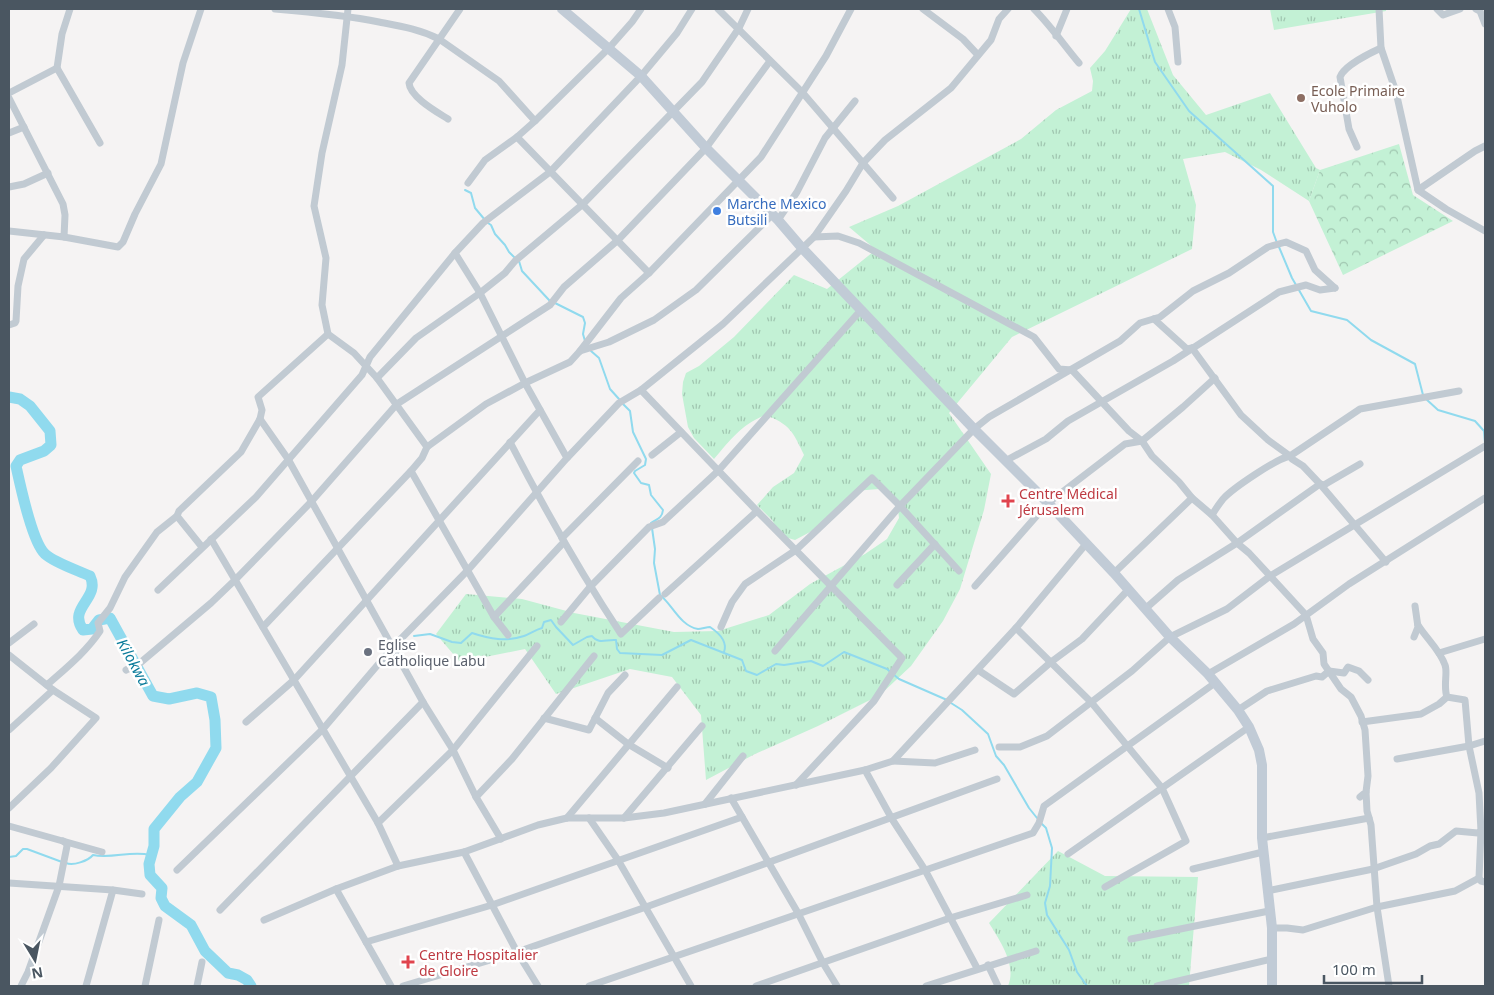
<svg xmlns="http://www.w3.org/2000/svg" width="1494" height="995" font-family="'Noto Sans',sans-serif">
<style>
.grass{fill:url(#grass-tufts)}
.forest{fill:url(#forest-crowns)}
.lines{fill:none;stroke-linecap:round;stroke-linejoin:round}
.stream{stroke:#90daee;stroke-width:2}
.river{stroke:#90daee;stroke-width:11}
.street{stroke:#c1cad2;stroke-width:7}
.secondary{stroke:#c1cbd6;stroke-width:10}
.education-dot{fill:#8d6e63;stroke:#fff;stroke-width:2}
.shop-dot{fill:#3f7fe0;stroke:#fff;stroke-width:2}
.health-dot{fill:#e0444e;stroke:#fff;stroke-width:2}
.worship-dot{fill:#6b7280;stroke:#fff;stroke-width:2}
.labels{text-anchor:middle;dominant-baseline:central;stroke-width:5;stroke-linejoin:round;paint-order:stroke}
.education-label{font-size:14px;fill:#785e54;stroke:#fff;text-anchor:start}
.shop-label{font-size:14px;fill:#366cbe;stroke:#fff;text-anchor:start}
.health-label{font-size:14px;fill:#be3a42;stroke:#fff;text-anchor:start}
.worship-label{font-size:14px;fill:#5b616d;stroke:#fff;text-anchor:start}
.water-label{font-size:15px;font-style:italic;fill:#0c7c9b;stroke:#fff}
</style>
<defs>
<pattern id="grass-tufts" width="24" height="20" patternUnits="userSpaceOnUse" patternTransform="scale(1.25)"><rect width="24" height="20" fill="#c3f1d5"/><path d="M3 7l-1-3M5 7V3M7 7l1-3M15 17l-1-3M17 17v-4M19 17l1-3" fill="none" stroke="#a0c6b0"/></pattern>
<pattern id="forest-crowns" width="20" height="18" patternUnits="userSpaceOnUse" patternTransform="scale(1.25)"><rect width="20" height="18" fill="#c3f1d5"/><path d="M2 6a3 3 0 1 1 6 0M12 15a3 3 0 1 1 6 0" fill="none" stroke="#a0c6b0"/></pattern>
</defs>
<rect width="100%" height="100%" fill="#f5f3f3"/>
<g class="grass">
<path d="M1131,9H1147L1173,75L1206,115L1270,93L1316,168L1320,170L1309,201L1261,170L1225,152L1183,159L1196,205L1192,249L1012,337L949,413L991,474L984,510L960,589L943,621L911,666L880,695L818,726L755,754L706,780L701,715L672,677L630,669L556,694L525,649L460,662L436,634L466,594L522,599L574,613L674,632L718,631L769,615L810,584L865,554L887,539L899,518L897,501L879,489L854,491L812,531L795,540L781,536L772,520L757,505L773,487L794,473L804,455C793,432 790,424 765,415C741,425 731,439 714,459L694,438L688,427L682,394L683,382L686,373L699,366L734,337L794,275L827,289L873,252L875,249L849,227L898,206L1021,139L1056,110L1092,91L1093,81L1090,68L1105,51Z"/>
<path d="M1270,9H1386V11L1274,30Z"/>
<path d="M1058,851L1105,876L1198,877L1189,986H1008C1017,965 1000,941 989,923Z"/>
</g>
<path class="forest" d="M1399,144L1413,195L1453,221L1343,275L1309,201L1320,170Z"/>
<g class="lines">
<g class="stream">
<path d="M1139,9L1155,62L1189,111L1273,186V232L1277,243"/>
<path d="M465,190L471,193L475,208L485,220"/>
<path d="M488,223L491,225L495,234L505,245L509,252L515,258"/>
<path d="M1279,247L1292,278L1311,311L1347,320L1371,340L1415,364L1423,395"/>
<path d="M519,261L522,271L549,300L583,317L585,323L583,334L585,341"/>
<path d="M591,351L599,358L610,389L619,399"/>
<path d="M1426,399L1438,410L1475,421L1484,431L1485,443"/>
<path d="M622,403L630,411L633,432L646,459L645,465L635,471L634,473L641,483L649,485L651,495L663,510C662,519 656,519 651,523"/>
<path d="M652,528L655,549L654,563L660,595C672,604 680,626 698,629C701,629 707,627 710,627C719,633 728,641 724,652"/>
<path d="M414,636L430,634L452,642L461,643L472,633C490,639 506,642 524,636C530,634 535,630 542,628L544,622L551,620L556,627L573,645L587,637L592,636C599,645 606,639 616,640L617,649L620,653L662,655L691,640L742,660L746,671L757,675L776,664L784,665L811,661L823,666L844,652L887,669L899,679L947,700"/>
<path d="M951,703L962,710L988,734L996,756L1004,765L1029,808L1037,818"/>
<path d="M1042,824L1046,828L1052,848L1050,886L1045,903L1047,915L1069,950L1077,972L1087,986"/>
<path d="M9,857L16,856L23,849H27L62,862"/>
<path d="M66,863C73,866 88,861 93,855C112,859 132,850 150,855"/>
</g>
<path class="river" d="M9,397L20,399L30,406L50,431L51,445L44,451L20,460L16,466C20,484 32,542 45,554C55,563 77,570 90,576C101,599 67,607 83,630L92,629L99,620L110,618L153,696L169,699L197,693L211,697L215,720L216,748L197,782L180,797L154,829V846L149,864L150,875L162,888L161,898L165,906L191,925L205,951L228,973L238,975L247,980L251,986"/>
<g class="street">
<path d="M275,9C310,12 345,15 379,22C400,26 419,29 439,39L499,81L535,121"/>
<path d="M348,9L342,65L322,153L314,206L326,258L322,305L328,334L354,353L377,378L427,447"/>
<path d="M718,9L802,92L893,198"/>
<path d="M923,9L963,39L978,55"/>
<path d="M1034,9C1050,25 1064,45 1079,63"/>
<path d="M1168,9L1175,27L1178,62"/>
<path d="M1379,9L1381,48L1396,92L1418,190L1446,209L1485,231"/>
<path d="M1437,9L1443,15L1460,9"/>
<path d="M1476,9L1480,11L1485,24"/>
<path d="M1056,36L1067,9"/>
<path d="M57,68L62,34L70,9"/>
<path d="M9,93L57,68L100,143"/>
<path d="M9,98L63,204L65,215L64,237L9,231"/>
<path d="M448,119C437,112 410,97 409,83L460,9"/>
<path d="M9,133L24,127"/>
<path d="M517,137L649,273"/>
<path d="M1357,147L1349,129L1340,77C1344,66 1370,53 1381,48"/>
<path d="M468,183L485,160L517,137L535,121L609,48L632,22L641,9"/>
<path d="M9,187L24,184L48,173"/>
<path d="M1418,190L1475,151L1485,146"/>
<path d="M778,220L797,192L825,138L855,101"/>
<path d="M64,237L118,247L123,242L135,214L161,164L183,63L201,9"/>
<path d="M814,237L838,236L859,243L1034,337L1059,369L1072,370L1129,431L1142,441L1152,456L1179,482L1192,498L1212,515L1237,543L1249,553L1306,615L1313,639L1323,653L1324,664L1341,689L1351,697L1361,716L1365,730L1368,776L1366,792L1360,797"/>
<path d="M455,253L480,293L525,383L567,458"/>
<path d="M1154,319L1187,349L1192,348"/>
<path d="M9,325L15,323L16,321L18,286L24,259L44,235"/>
<path d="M1192,348L1241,415L1268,440L1290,456L1292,459L1303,466L1320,484L1324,485L1329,482L1360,464"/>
<path d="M580,351L621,298L649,273L761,157L826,56L851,9"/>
<path d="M377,378L416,338L480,293L505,273L515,261L583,204L702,82L739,28L748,9"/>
<path d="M641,390L757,511L902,658L874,701L796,785"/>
<path d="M260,419L288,459L423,702L453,750L476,797L501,839"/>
<path d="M510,442C544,508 580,572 621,634L659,598"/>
<path d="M652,455L681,432"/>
<path d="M1007,460L1046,439L1068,421L1173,361L1279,292L1306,285L1320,290L1335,288"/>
<path d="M411,471L494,617L508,635"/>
<path d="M1212,515C1215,510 1219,504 1223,499C1233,488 1276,459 1290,456L1360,409L1459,391"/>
<path d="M177,516L202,547"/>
<path d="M562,538L638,461"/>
<path d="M211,539L378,823L398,866"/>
<path d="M1114,573L1192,498"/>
<path d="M897,585L935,544"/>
<path d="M975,586L1048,503L1125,444L1142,441L1183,407L1215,378"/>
<path d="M158,590L256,497L362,375L370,357L455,253L483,223L550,172L641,76L677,33L692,9"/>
<path d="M665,594L757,511"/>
<path d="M1145,609L1178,580L1237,543L1320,484L1386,562"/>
<path d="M494,617L564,542"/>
<path d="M561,622L590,587L649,527L663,522L718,471L861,310"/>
<path d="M1418,625C1426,638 1440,650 1445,665C1448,672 1443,686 1447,697L1465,700L1469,746L1479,793L1481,831L1479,878L1481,881L1485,882"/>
<path d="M263,627L411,471L422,458L427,447L486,404L525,383L570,362L580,351L609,342L654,320L696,290L773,214"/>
<path d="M721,627L732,602L745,584L796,550L872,478L900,506L959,571"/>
<path d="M1016,628L1091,702L1162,788L1186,841L1105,887"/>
<path d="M1414,637L1418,627L1415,606"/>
<path d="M9,643L34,624"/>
<path d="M775,651L900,506L974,429L989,417L1120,341L1140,323L1160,317L1193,291L1229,273L1268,247L1286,242L1306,251L1315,270L1335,288"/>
<path d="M1439,653L1485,639"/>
<path d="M9,655L53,690L96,718L51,768L9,808"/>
<path d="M126,670L140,663L211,603L235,580L311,502L397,404L550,305L564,287L618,240L706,148L770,61"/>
<path d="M978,670L1014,694L1051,662L1082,639L1128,590"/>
<path d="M1208,674L1294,624L1349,584L1485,498"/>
<path d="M47,685C66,668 86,652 100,631L98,623L110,608L125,577L157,532L177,516L179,511L241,452L260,419L262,410L258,397L328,334"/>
<path d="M1238,710L1267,691L1316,676L1322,677L1329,671L1344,673L1348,667L1359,671L1368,680"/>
<path d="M544,718L589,730L608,693L625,675"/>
<path d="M595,718L628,744L668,768"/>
<path d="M246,722L294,680L540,410"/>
<path d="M1362,722L1421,714L1439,704L1447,697"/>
<path d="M9,730L53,690"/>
<path d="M999,747H1020L1047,736L1132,671L1170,637L1227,609L1270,576L1485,446"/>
<path d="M1397,759L1469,746L1485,741"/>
<path d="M893,761L935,763L975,750"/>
<path d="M865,770L892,819L925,870L977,968"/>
<path d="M1366,792L1367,811L1371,825L1377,907L1389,986"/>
<path d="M476,797L512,759L594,656"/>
<path d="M731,798L798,913L823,963L837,986"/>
<path d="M705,804L743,756"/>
<path d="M567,818L677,687"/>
<path d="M589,818L618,860L691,986"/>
<path d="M624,818L702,726"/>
<path d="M378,823L453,750L537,646"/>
<path d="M9,826L102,852"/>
<path d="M1262,838L1369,818"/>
<path d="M464,852L517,952L538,986"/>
<path d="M1068,854L1249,727"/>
<path d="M1193,869L1263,852"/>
<path d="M177,870L323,729L393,647L468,570L567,458L619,403L641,390L723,324L814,237L846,191L863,163L885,140L951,88L991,40L999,19L1008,9"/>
<path d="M9,883L113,890L142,894"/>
<path d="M336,889L391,986"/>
<path d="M1267,891L1373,869L1416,854L1430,846L1439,844L1456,831L1478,833L1481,831"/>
<path d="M220,910L423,702"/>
<path d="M264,920L336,889L398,866L464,852L538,825L567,818H624L664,813L865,770L893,761L1016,628L1086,544"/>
<path d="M1272,928H1287L1303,930L1377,907L1455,891L1479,878"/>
<path d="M1131,939L1269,911"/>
<path d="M366,942L492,905L742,817"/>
<path d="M988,965L998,986"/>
<path d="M21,986L28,972L59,886L67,846L66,843L63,841"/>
<path d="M86,986L113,890"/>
<path d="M145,986L159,920"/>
<path d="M197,986L202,962"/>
<path d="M403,986L517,952L646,907L997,779"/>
<path d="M589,986L1033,833L1039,823L1044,806L1215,683"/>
<path d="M756,986L950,918L1027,895"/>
<path d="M926,986L1036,951"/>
<path d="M1157,986L1272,959"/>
</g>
<path class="secondary" d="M562,9L641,76L706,148L778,220L802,248L861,310L974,429L1048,503L1114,573L1170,637L1208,674L1238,710L1249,727L1259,750L1262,765V838L1272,928V986"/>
</g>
<circle class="education-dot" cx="1301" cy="98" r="5"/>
<circle class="shop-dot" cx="717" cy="211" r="5"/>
<g class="health-dot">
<path d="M1005.5 493.5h5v5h5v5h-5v5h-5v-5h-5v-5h5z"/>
<path d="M405.5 954.5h5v5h5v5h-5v5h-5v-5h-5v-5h5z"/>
</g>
<circle class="worship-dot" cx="368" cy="652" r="5"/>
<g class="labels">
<g class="education-label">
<text x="1311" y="90">Ecole Primaire<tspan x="1311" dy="16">Vuholo</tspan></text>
</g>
<g class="shop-label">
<text x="727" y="203">Marche Mexico<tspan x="727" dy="16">Butsili</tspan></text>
</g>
<g class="health-label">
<text x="1019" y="493">Centre Médical<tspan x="1019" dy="16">Jérusalem</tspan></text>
<text x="419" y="954">Centre Hospitalier<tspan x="419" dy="16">de Gloire</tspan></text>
</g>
<g class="worship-label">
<text x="378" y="644">Eglise<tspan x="378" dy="16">Catholique Labu</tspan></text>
</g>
<g class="water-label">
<text transform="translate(134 662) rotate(61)">Kilokwa</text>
</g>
</g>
<rect width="1494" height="995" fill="none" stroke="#4a5661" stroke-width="20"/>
<g transform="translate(35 960) rotate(170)" stroke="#ffffff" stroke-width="4" paint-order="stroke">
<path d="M0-4L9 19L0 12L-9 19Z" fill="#4a5661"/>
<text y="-8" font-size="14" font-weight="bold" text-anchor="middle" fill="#4a5661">N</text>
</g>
<path d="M1324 975v8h98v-8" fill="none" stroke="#4a5661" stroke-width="2.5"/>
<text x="1332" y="975" font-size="15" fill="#4a5661" stroke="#ffffff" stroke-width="4" paint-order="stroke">100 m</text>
</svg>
